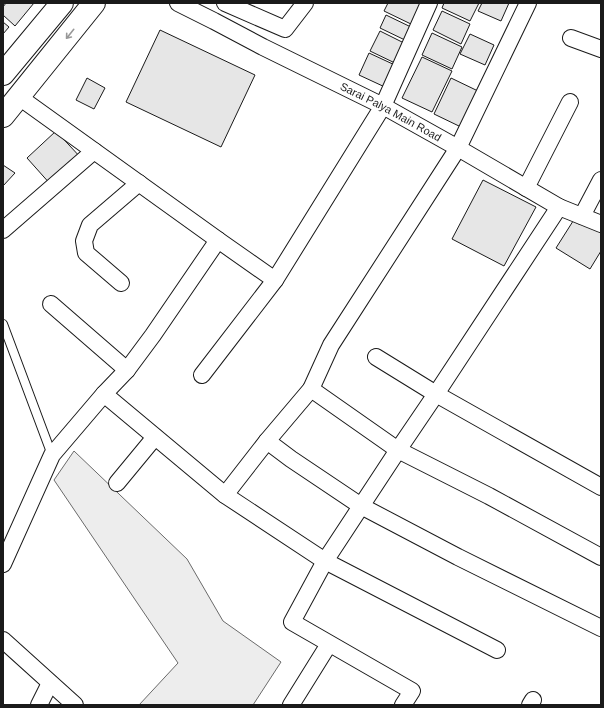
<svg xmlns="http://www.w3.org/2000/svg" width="604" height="708" font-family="Arial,sans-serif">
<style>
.green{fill:#ededed;stroke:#6a6a6a}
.building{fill:#e6e6e6;stroke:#1a1a1a}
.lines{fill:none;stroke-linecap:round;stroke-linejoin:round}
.lane-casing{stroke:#1a1a1a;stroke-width:10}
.street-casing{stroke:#1a1a1a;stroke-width:18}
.primary-casing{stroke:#1a1a1a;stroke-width:24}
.lane{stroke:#fff;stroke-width:8}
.street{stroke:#fff;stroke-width:16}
.primary{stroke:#fff;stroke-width:22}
.oneway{stroke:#989898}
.labels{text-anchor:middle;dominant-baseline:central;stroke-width:3;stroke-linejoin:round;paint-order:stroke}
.street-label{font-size:11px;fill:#1a1a1a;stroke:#fff}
</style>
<rect width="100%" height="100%" fill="#fff"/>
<path class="green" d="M74,451L187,559L223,621L281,662L253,705H139L178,663L54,480Z"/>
<g class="building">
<path d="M6,3H34L15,26L3,15V7Z"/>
<path d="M388,3H423L413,25L384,11Z"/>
<path d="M444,3H479L470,21L442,8Z"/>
<path d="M482,3H509L501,21L478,11Z"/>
<path d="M442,11L470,24L461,44L433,30Z"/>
<path d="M386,15L413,28L407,41L380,28Z"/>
<path d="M3,22L9,27L3,34Z"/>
<path d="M160,30L255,75L221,147L126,102Z"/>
<path d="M380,31L406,44L397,64L370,51Z"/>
<path d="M432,33L462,47L452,69L422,55Z"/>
<path d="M470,34L494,45L485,65L460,54Z"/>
<path d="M369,53L397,66L387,88L359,75Z"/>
<path d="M422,57L452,71L432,112L402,98Z"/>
<path d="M87,78L105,88L94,109L76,100Z"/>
<path d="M451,78L478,91L461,127L434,114Z"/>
<path d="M56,131L82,159L52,186L27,158Z"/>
<path d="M3,165L15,173L3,186Z"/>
<path d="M483,180L536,207L504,266L452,239Z"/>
<path d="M575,218L601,233V251L590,269L556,248Z"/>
</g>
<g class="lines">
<g class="lane-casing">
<path id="lane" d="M3,324L52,455"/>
</g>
<g class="street-casing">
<g id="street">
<path id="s1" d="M178,3L214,21L263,47L383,106L458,148L559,207L601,224"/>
<path d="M225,3L285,29L305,3"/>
<path d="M571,38L601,49"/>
<path d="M19,97L218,240"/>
<path d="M526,188L570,102"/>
<path d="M582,216L601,180"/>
<path d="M3,230L94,151"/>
<path d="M121,283L86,253L84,241L90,225L139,183"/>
<path d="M51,304L127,370"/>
<path d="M376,357L436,394L601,487"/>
<path d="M202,375L275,280"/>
<path d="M311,389L398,450L489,496L601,557"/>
<path d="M104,394L225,495L325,561L497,650"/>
<path d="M267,441L291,459L361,506L458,557L601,628"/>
<path d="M117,483L155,437"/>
<path d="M225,495L267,441L311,389L331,345L458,148L528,3"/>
<path d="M3,564L52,455L104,394L127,370L153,335L218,240L275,280L383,106L429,3"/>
<path d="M3,640L75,705"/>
<path d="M39,705L50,683"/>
<path d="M291,705L329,644"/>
<path d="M403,705L412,691L292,622L325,561L398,450L436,394L559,207"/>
<path d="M530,705L533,700"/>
</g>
</g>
<g class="primary-casing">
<g id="primary">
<path d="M3,74L62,3"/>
<path d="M3,116L94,3"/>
</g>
</g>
<use href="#lane" class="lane"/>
<use href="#street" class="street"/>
<use href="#primary" class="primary"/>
</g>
<defs><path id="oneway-shaft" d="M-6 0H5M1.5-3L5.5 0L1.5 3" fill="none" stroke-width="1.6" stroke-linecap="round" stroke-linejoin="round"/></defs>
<use class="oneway" href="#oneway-shaft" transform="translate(70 34) rotate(129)"/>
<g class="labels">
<g class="street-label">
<text stroke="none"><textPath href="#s1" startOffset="239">Sarai Palya Main Road</textPath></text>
</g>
</g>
<rect width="604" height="708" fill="none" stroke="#1a1a1a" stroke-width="8"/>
</svg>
